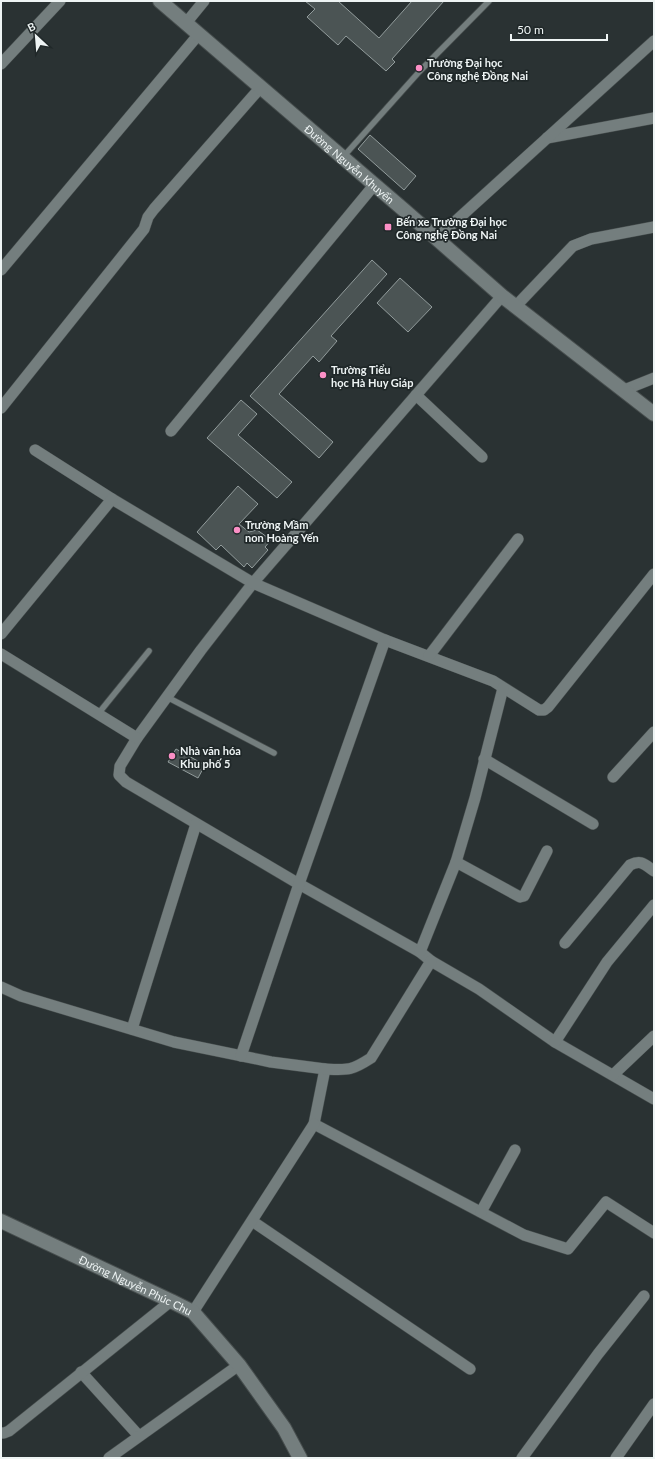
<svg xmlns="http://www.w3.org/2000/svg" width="655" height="1459" font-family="Lato,sans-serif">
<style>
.building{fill:#4b5454;stroke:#929c9c}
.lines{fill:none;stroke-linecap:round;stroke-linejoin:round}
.service-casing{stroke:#474e4e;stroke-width:7}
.minor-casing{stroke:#474e4e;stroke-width:12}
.tertiary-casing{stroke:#474e4e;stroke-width:16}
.service{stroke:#747e7e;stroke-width:5.5}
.minor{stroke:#747e7e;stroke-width:11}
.tertiary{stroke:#747e7e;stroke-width:14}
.poi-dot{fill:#fb8fc5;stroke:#202829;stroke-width:1.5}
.labels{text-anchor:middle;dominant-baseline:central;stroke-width:3.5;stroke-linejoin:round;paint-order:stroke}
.poi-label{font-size:11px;font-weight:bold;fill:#eef4f4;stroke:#202829;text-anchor:start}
.street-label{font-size:11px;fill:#eef4f4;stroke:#202829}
</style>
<rect width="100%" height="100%" fill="#2a3233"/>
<g class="building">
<path d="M305,1H338L379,38L412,1H444L392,59L395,62L386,71L346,36L338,45L307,17L315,9Z"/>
<path d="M370,135L416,176L404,190L358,149Z"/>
<path d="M372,260L387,274L331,336L337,341L319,362L313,356L279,394L333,442L319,458L250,396Z"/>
<path d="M400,278L432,307L408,332L377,303Z"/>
<path d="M241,400L257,414L238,435L292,482L277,498L207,438Z"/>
<path d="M238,486L258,504L239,524L249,532L257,530L260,532L271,540L265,547L268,550L252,568L247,563L244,567L221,545L216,550L197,532Z"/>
<path d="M176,749L205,765L198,778L168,762Z"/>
</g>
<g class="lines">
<g class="service-casing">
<g id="service">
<path d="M343,157L419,72L489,1"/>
<path d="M167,697L274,753"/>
<path d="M98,714L149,651"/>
</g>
</g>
<g class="minor-casing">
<g id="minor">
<path d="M186,23L204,1"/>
<path d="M1,64L60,1"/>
<path d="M547,138L654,118"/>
<path d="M437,238L654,41"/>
<path d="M1,270L199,34"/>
<path d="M502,296L253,583L201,650L137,738L120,766L119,775L126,782L299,884L420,952L431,961L479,989L555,1042L654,1099"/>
<path d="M515,307L573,246L591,239L654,227"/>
<path d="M624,390L654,378"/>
<path d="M416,395L482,457"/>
<path d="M1,408L144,229L148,217L154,209L261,87"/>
<path d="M171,431L375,184"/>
<path d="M35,450L112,499L253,583L385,640L493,681L539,710H544L548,707L654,574"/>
<path d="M1,634L112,499"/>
<path d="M1,654L137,738"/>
<path d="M429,656L518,539"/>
<path d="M484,759L593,824"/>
<path d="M613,777L654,732"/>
<path d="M456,862L520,897L524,896L547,851"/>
<path d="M565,943L630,865C642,859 645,865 654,871"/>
<path d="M420,952L456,862L475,798L503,688"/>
<path d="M1,987L21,996L174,1042L271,1062L325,1069L314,1124L524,1235L568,1249L606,1202L654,1233"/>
<path d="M132,1029L196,824"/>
<path d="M555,1042L607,962L654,905"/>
<path d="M241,1056L299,884L385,640"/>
<path d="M325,1069C348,1070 351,1071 371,1058L431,961"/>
<path d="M613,1075L654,1036"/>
<path d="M481,1212L515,1150"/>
<path d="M252,1221L470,1369"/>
<path d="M193,1312L314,1124"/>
<path d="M81,1372L139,1436"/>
<path d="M1,1433H4L9,1431L171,1301"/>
<path d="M109,1458L239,1365"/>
<path d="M522,1458L598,1354L644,1296"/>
<path d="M616,1458L654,1404"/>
</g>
</g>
<g class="tertiary-casing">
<g id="tertiary">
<path id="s1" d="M160,1L404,210L502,296L654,414"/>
<path id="s2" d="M1,1221L171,1301L193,1312L239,1365L284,1428L300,1458"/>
</g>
</g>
<use href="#service" class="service"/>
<use href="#minor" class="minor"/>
<use href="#tertiary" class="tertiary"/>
</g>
<g class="poi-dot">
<circle cx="419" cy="68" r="4"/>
<rect x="384" y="223" width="8" height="8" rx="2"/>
<circle cx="323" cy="375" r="4"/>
<circle cx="237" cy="530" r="4"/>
<circle cx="172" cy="756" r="4"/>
</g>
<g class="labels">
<g class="poi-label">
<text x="427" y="62">Trường Đại học<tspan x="427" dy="13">Công nghệ Đồng Nai</tspan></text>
<text x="396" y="221">Bến xe Trường Đại học<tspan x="396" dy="13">Công nghệ Đồng Nai</tspan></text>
<text x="331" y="369">Trường Tiểu<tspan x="331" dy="13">học Hà Huy Giáp</tspan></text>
<text x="245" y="524">Trường Mầm<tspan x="245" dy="13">non Hoàng Yến</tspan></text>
<text x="180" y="750">Nhà văn hóa<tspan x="180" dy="13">Khu phố 5</tspan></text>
</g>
<g class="street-label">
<text stroke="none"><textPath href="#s1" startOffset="250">Đường Nguyễn Khuyến</textPath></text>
<text stroke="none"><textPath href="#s2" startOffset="149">Đường Nguyễn Phúc Chu</textPath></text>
</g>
</g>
<rect width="655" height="1459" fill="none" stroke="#eef4f4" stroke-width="4"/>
<g transform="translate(36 36) rotate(334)" stroke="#202829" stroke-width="3" paint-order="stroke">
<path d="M0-3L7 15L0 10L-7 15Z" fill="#eef4f4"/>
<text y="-6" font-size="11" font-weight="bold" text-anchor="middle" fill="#eef4f4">B</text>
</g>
<path d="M511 34v6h96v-6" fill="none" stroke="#eef4f4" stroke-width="2"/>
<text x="517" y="34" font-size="12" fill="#eef4f4" stroke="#202829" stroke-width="3" paint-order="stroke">50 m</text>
</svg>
